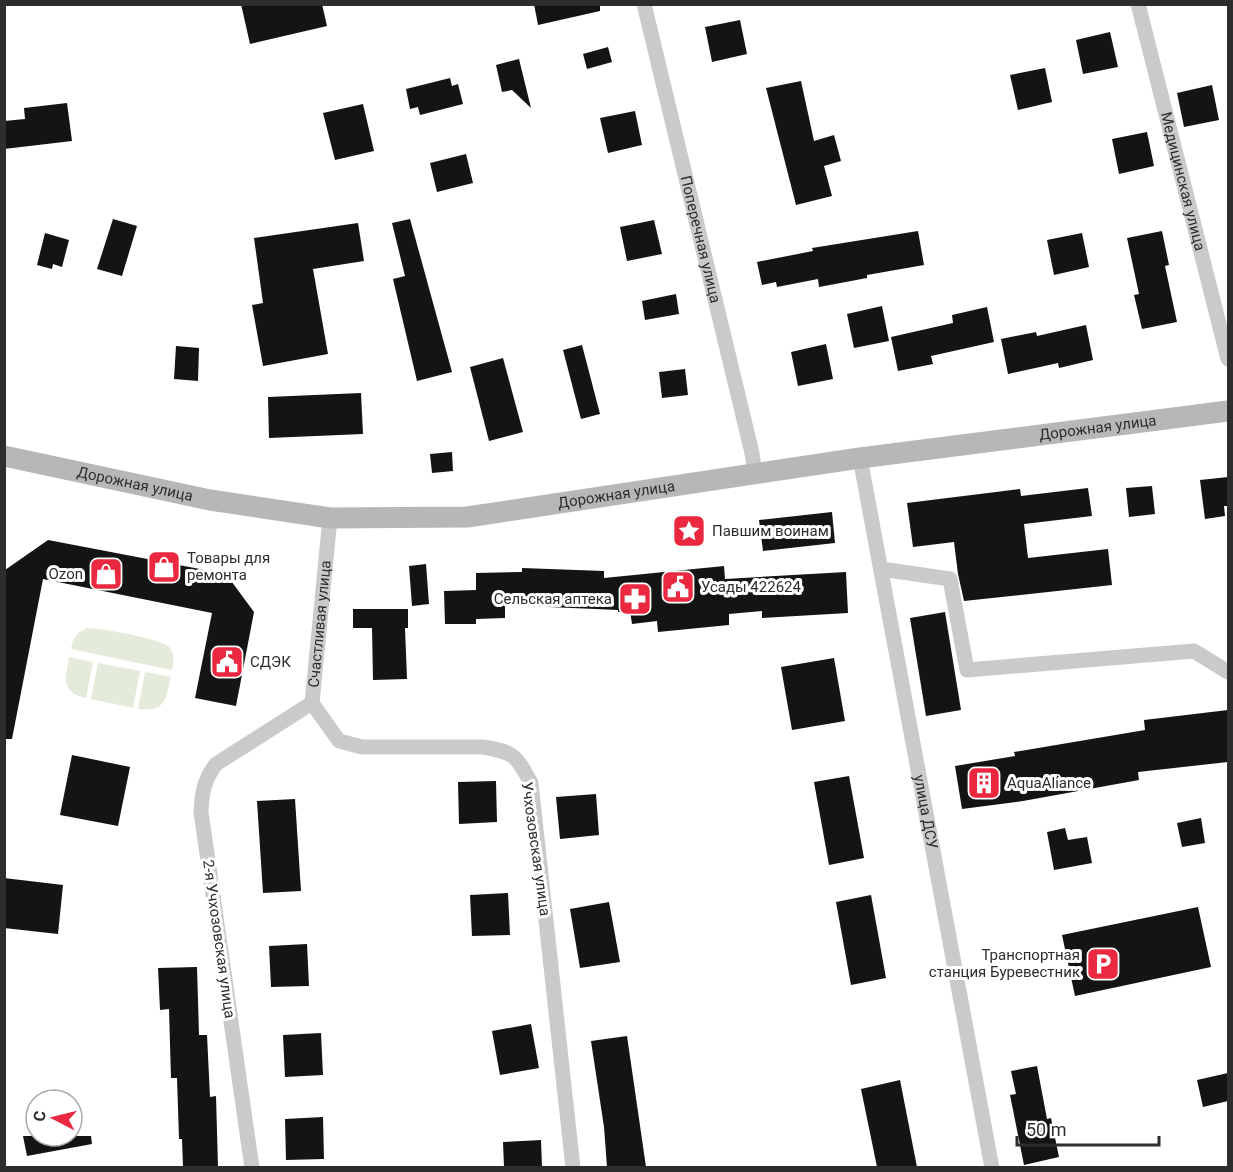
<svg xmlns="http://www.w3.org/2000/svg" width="1233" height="1172" font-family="Roboto,sans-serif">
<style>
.green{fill:#e4ebda}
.building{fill:#141414}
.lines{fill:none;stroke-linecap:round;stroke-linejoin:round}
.street{stroke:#cacaca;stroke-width:15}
.secondary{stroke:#b7b7b7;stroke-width:21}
.labels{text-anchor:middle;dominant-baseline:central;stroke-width:6;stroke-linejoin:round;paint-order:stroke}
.street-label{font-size:15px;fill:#2d2d2d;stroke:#fff}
.poi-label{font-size:15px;fill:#2d2d2d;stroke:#fff;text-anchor:start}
</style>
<rect width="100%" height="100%" fill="#fff"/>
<g class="green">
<path d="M87,628C100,628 162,639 169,647C175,654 174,661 172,670L71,649C73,638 76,633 87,628Z"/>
<path d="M69,657L93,662L86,698C60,693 66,677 69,657Z"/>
<path d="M98,663L140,671L133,708L91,699Z"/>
<path d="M145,672L171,677C166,699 165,713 138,709Z"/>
</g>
<g class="building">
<path d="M241,4H322L327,26L250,44Z"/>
<path d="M534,4H600V11L538,25Z"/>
<path d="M740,20L747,54L712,62L705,27Z"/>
<path d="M1110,32L1118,67L1083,74L1076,40Z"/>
<path d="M608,47L612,62L587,69L583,54Z"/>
<path d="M519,59L531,108L512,90L502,92L496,65Z"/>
<path d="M1045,68L1052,102L1018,110L1010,75Z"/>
<path d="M450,78L452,86L458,84L463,104L420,115L418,107L410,109L406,89Z"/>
<path d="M801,81L814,141L834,135L841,161L824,166L832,196L796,205L766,88Z"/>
<path d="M1212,85L1219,120L1184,127L1177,93Z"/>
<path d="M67,103L72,141L4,149V121L25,119L24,108Z"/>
<path d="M363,104L374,151L335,160L323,113Z"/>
<path d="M635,111L642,145L608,153L600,118Z"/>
<path d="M1147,132L1154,166L1119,174L1112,139Z"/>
<path d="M466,154L473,183L437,192L430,163Z"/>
<path d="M113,219L137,226L122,276L97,269Z"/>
<path d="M410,219L452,372L417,381L393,279L405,276L392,223Z"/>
<path d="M654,220L662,254L627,261L620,227Z"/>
<path d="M358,223L364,261L313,269L328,354L263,366L252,305L263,303L254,238Z"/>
<path d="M918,231L924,265L867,275V278L819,287L818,279L777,287L776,282L762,285L757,262L813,251L812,248Z"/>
<path d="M1162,231L1169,265L1165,266L1177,322L1142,329L1134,295L1139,294L1127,238Z"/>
<path d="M45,233L69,240L62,267L53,264L52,269L37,265Z"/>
<path d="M1082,233L1089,267L1054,275L1047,240Z"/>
<path d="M676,294L679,314L645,320L642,301Z"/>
<path d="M882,306L889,341L854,348L847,314Z"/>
<path d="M987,307L994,342L931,356L933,364L898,371L891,337L953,323L952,315Z"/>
<path d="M1086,325L1093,360L1059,368L1058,363L1008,374L1001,339L1036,332L1037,336Z"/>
<path d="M826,344L833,379L798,386L791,352Z"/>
<path d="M582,345L600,414L581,419L563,350Z"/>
<path d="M176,346L199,348L198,381L174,379Z"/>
<path d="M503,358L523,432L489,441L470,367Z"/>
<path d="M685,369L688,395L662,398L659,372Z"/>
<path d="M361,393L363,434L269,438L268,397Z"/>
<path d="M452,452L453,471L432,473L430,454Z"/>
<path d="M1228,477V506H1224L1225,516L1205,519L1200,480Z"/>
<path d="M1152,486L1155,514L1129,517L1126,488Z"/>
<path d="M1088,488L1092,516L1024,524L1028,558L1108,549L1112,585L964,601L958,574L954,542L913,547L907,503L1020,489L1021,496Z"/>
<path d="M832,512L835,543L763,551L759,520Z"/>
<path d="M48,540L226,574L254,612L236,706L195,698L212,613L43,579L12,739H4L5,570Z"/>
<path d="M426,564L429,604L412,606L409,566Z"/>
<path d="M724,566L725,579L846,572L848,613L762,618V611L729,614V625L658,632L657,621L632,624L630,611L618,612V610L505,605V618L476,619V624H445L444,591L476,590V573L522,572V568L604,571V578Z"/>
<path d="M353,609H408V628H405L407,679L373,680L372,628H353Z"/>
<path d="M945,612L961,710L926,716L910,618Z"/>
<path d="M834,658L845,721L792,730L781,667Z"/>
<path d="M1228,710V762L1138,772L1139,780L1023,801L962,809L955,766L1015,756L1014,752L1145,730L1144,720Z"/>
<path d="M72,755L130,767L118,826L60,815Z"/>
<path d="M849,776L864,858L829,865L814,782Z"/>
<path d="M496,781L497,822L459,824L458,782Z"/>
<path d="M596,794L599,835L560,839L556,797Z"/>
<path d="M295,799L301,891L263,893L257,801Z"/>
<path d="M1201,818L1205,843L1182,847L1177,823Z"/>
<path d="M1065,828L1068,840L1087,837L1092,863L1054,870L1047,832Z"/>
<path d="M4,878L63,885L58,934L4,928Z"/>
<path d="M508,893L510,935L472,936L470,895Z"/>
<path d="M871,895L886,978L851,985L836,902Z"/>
<path d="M609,902L620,962L580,968L570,909Z"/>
<path d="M1198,907L1211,967L1075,996L1062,935Z"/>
<path d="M307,944L309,986L271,987L269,946Z"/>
<path d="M197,967L199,1035H207L210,1097L216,1096L218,1167H183L182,1139H179L177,1078H171L169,1009L160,1010L158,968Z"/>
<path d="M531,1024L539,1068L500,1075L492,1031Z"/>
<path d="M321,1033L323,1075L285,1077L283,1035Z"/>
<path d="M627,1036L646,1167H607L604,1127L591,1041Z"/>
<path d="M1037,1066L1047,1119L1051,1118L1059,1157L1024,1165L1010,1095L1016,1094L1011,1071Z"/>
<path d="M1228,1073V1101L1203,1107L1197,1080Z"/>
<path d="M900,1080L917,1167H877L861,1089Z"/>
<path d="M323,1117L324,1159L286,1160L285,1119Z"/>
<path d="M23,1136H91L92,1144L27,1156Z"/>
<path d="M541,1140L542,1167H504L503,1142Z"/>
</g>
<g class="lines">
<g class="street">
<path id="s1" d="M644,4L752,453L755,474"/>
<path id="s2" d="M1138,4L1228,359"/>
<path id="s3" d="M860,458L992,1168"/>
<path d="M881,569L950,579L967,670L1194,651L1228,672"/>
<path d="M312,703L339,741L362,747H483C514,752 516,755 531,783L573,1168"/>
<path id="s4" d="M252,1168L201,812C202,792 204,780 216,764L312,703L330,518"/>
</g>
<path class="secondary" id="s5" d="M4,456L210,500L330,518L467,517L860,458L1228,411"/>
</g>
<defs>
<g id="sight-square" transform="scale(1.725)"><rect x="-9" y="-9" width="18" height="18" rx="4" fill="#ea2840" stroke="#fff"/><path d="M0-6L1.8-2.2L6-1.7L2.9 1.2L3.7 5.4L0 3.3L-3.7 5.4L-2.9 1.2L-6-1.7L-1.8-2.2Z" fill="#fff"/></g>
<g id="shop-square" transform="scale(1.725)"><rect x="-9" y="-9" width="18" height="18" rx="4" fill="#ea2840" stroke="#fff"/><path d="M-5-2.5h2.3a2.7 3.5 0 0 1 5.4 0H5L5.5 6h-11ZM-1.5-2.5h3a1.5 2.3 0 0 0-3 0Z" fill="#fff"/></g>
<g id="civic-square" transform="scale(1.725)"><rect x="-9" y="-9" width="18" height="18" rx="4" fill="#ea2840" stroke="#fff"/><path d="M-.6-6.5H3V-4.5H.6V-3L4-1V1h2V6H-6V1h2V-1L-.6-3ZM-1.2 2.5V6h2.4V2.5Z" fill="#fff"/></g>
<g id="pharmacy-square" transform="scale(1.725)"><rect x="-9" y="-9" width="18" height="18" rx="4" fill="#ea2840" stroke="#fff"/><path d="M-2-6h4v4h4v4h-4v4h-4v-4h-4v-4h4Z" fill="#fff"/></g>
<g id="building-square" transform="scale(1.725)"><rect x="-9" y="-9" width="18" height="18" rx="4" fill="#ea2840" stroke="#fff"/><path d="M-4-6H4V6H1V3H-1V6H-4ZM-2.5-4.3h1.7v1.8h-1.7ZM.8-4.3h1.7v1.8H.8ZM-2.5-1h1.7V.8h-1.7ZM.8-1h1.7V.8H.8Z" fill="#fff"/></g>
<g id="parking-square" transform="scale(1.725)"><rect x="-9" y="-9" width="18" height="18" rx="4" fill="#ea2840" stroke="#fff"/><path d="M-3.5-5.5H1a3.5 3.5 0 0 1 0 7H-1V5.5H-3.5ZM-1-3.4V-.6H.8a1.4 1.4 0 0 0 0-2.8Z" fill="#fff"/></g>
</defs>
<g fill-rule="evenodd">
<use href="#sight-square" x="689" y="531"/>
<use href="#shop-square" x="164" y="567"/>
<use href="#shop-square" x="106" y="574"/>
<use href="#civic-square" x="678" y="587"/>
<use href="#pharmacy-square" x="635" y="599"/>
<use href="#civic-square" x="227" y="662"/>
<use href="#building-square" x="984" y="783"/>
<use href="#parking-square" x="1103" y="964"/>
</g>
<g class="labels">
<g class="street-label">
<text stroke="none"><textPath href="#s2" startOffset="183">Медицинская улица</textPath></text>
<text stroke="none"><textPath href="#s1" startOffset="242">Поперечная улица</textPath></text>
<text stroke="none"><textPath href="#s5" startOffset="1106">Дорожная улица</textPath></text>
<text stroke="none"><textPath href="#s5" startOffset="134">Дорожная улица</textPath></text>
<text stroke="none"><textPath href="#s5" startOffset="620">Дорожная улица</textPath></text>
<text stroke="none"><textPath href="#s4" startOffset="604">Счастливая улица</textPath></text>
<text stroke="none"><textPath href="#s3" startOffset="360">улица ДСУ</textPath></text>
<text transform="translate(536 849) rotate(82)">Учхозовская улица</text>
<text transform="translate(219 939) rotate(82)">2-я Учхозовская улица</text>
</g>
<g class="poi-label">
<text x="712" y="531">Павшим воинам</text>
<text x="187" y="558">Товары для<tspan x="187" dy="17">ремонта</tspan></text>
<text x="83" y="574" text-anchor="end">Ozon</text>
<text x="701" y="587">Усады 422624</text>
<text x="612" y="599" text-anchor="end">Сельская аптека</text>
<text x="250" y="662">СДЭК</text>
<text x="1007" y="783">AquaAliance</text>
<text x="1080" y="955" text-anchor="end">Транспортная<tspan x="1080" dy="17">станция Буревестник</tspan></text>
</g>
</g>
<rect width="1233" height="1172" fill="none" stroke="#2d2d2d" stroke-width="12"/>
<g transform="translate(54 1118) rotate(277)"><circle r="28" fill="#ffffff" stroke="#ababab" stroke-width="1.5"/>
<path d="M0-4.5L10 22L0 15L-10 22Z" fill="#ea2840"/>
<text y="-9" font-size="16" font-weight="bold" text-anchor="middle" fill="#2d2d2d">С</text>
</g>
<path d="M1017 1136v9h142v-9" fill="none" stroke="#2d2d2d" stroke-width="3"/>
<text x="1026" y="1136" font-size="18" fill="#2d2d2d" stroke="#ffffff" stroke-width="4.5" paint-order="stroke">50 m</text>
</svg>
